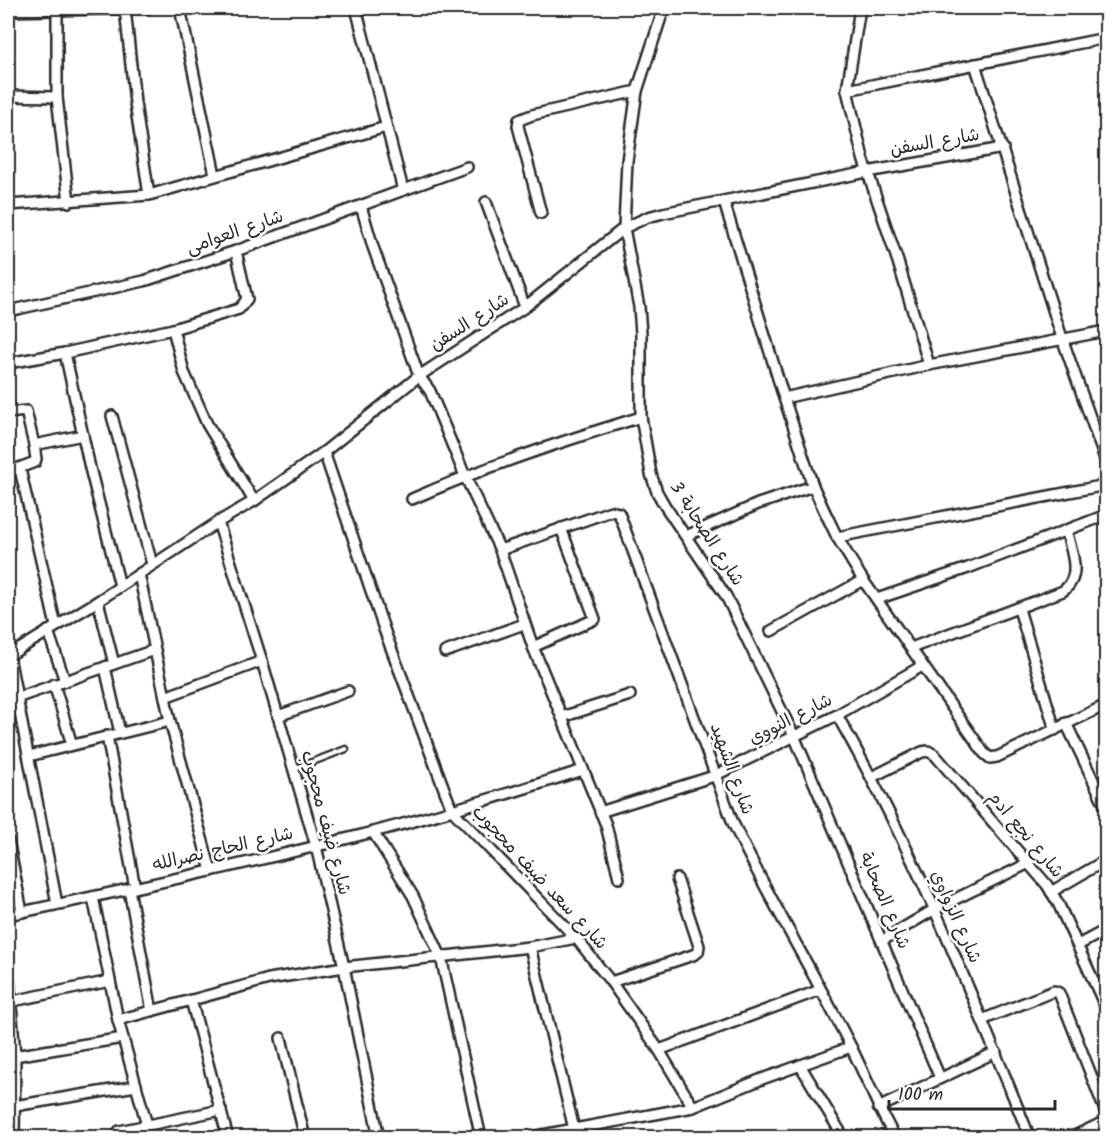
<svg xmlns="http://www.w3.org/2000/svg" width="1114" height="1145" font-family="Kalam,'Playpen Sans Arabic',sans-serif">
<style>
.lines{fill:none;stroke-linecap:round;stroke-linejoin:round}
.lane-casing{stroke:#2b2b2b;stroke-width:9}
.street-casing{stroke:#2b2b2b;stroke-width:14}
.lane{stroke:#fff;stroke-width:4.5}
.street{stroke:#fff;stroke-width:9}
.labels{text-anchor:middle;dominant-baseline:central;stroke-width:5;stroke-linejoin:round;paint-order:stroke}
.street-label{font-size:18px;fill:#2b2b2b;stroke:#fff}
</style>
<rect width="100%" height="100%" fill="#fff"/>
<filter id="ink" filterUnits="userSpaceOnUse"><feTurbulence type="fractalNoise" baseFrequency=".0167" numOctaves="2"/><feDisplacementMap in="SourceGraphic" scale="12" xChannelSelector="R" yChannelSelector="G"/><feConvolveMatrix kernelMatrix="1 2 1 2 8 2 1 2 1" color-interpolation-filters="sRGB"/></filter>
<g filter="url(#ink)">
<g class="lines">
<g class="lane-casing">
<path id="lane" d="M294,769L346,749"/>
</g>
<g class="street-casing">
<g id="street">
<path d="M57,8V97L69,202"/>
<path d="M125,8L135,103L149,195"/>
<path d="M180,8L215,175"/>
<path d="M356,8L403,190"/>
<path d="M664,8L637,91L627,161L624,228L639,307L641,333V417L651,474L657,492L665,506L726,596L795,738L940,1078"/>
<path d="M860,8L847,90L863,158L898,262L929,365"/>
<path d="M8,11L149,8"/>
<path d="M975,64L1062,338L1106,462"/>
<path d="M847,90L1106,38"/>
<path d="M8,96L57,97"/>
<path d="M486,202L525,307"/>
<path d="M724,202L784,398L813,486L824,510L837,537L863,580L984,753L990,758L997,757L1106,705"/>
<path d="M8,205L149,195L386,127"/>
<path d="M361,206L373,247L419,376L430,391L465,476L500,550L533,647L606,825L619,878"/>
<path d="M541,213L518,126L519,120L532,115L637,91"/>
<path d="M8,311L144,281L236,251L467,167"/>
<path d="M173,329L184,372L207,424L254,501"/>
<path d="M65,353L90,468L120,586"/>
<path d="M8,363L65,353L173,329L239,309L247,299L236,251"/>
<path d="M784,398L929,365L1106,331"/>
<path d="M8,413L26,411L34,445L83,435"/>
<path d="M112,416L152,564"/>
<path d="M324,452L385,632L452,810L576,938L611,982L659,1050L693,1107"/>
<path d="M20,469L56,626"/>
<path d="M8,472L35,462L36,459L34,445"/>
<path d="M412,499C487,466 563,441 641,417"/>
<path d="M218,522L262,661L316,846L344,967L379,1138"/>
<path d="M686,536L758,504L813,486"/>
<path d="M837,537L1106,485"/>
<path d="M500,550L611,511L619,513L733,823C769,899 813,971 851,1047C866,1077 878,1108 895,1138"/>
<path d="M139,574L170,721L211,871"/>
<path d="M877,599L968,568L1106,515"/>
<path d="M98,601L114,664"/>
<path d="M1019,609L1055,730"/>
<path d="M48,631L65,681"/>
<path d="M771,631L863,580"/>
<path d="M533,647L595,619L561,528"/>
<path d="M911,648L1063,591C1083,576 1071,551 1066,530"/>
<path d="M8,651L57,904"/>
<path d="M445,652L524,624"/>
<path d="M8,656L98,601L218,522L254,501L324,452L419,376L525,307L624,228L648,217L663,213L867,172L1003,148"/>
<path d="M105,667L120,733"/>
<path d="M54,684L72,745"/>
<path d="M165,697L262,661"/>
<path d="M8,701L154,650"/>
<path d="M837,715C914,850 972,994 1030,1138"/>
<path d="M278,716L348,691"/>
<path d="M562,717L630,695"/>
<path d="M1066,723L1106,807"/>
<path d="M107,736L135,888"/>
<path d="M29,756L170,721"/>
<path d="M872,777L922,752L928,751L935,755L1047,885L1058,903L1106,1008"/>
<path d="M600,812L714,776L837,715L922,666"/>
<path d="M373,832L413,896L441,957L481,1138"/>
<path d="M8,840L22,912"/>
<path d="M129,889L152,1011"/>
<path d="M1051,892L1106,860"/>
<path d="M93,897L118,1020L147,1125"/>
<path d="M8,915C130,889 252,863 373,832C444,814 513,792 583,770"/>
<path d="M883,940L935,909L1029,863"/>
<path d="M1078,945L1106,930"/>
<path d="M530,947L574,1129"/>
<path d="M8,965L15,1056L14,1138"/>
<path d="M611,982L693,955L698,952L699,946L677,879"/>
<path d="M191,1000L228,1138"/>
<path d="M8,1002L110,981"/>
<path d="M118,1020L269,979L344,967L530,947L576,938"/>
<path d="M982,1020L1054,991L1059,993L1106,1113"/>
<path d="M281,1038L305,1138"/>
<path d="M659,1050L820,990"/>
<path d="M8,1057L123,1038"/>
<path d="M800,1065L844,1138"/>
<path d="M8,1107L136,1086"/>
<path d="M878,1108L996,1052"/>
<path d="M119,1131L221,1110"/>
<path d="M526,1138L693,1107L762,1079L851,1047"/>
<path d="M1070,1138L1106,1121"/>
</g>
</g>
<use href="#lane" class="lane"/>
<use href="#street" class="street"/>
</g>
</g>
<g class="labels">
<g class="street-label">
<text transform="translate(935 143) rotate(-10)">شارع السفن</text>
<text transform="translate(235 233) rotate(-19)">شارع العوامى</text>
<text transform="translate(470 323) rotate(-33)">شارع السفن</text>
<text transform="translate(706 534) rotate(57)">شارع الصحابة 3</text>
<text transform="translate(791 720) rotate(-27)">شارع النووي</text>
<text transform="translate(731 769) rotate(70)">شارع الشهيد</text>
<text transform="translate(325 823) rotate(75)">شارع ضيف محجوب</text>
<text transform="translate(1025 835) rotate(50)">شارع نجع ادم</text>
<text transform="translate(223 850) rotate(-13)">شارع الحاج نصرالله</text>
<text transform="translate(539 878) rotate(47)">شارع سعد ضيف محجوب</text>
<text transform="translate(884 901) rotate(67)">شارع الصحابة</text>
<text transform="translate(955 917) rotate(66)">شارع الزواوي</text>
</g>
</g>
<rect width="1114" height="1145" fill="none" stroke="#fff" stroke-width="30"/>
<rect x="15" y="15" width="1084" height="1115" fill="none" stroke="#2b2b2b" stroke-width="2" filter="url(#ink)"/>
<path d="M889 1100v9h166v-9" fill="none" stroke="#2b2b2b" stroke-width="3"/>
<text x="898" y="1100" font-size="18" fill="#2b2b2b" stroke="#ffffff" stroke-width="4.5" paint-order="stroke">100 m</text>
</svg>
